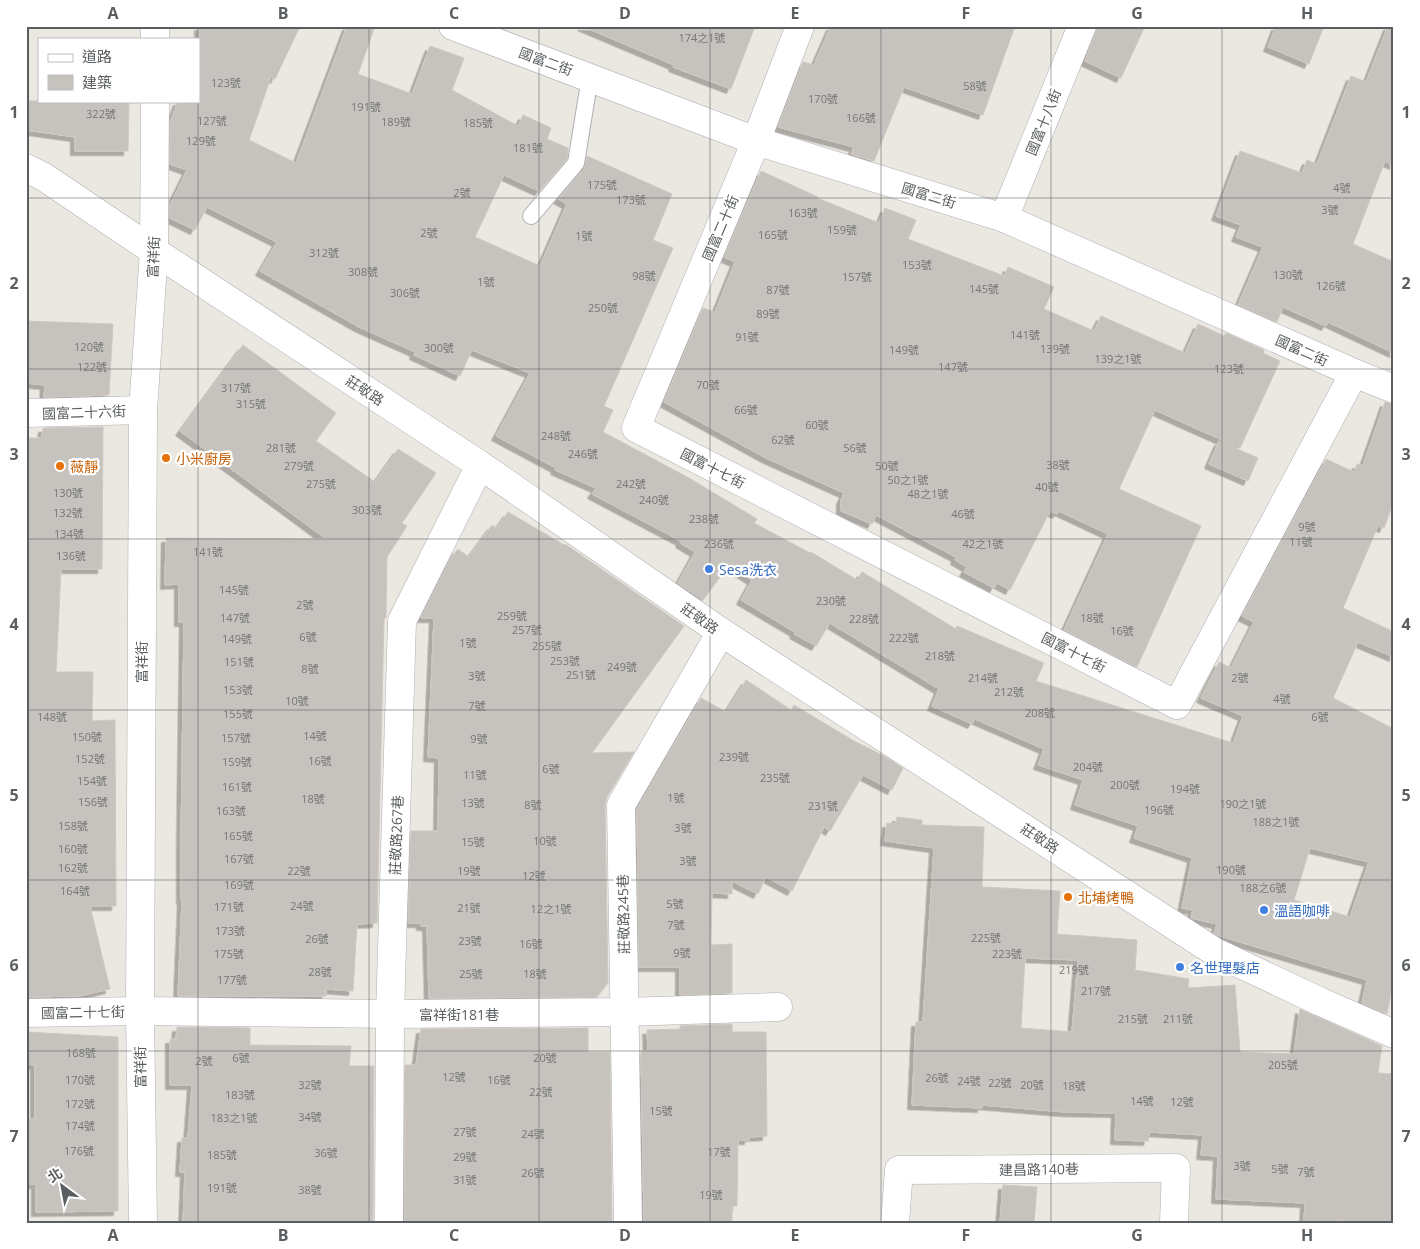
<svg xmlns="http://www.w3.org/2000/svg" width="1420" height="1249" font-family="'Open Sans','Noto Sans TC',sans-serif">
<style>
.building{fill:#c6c2be;stroke:#cfc8c1;fill-rule:evenodd;filter:url(#shadow)}
.lines{fill:none;stroke-linecap:round;stroke-linejoin:round}
.lane-casing{stroke:#adb0b2;stroke-width:18}
.street-casing{stroke:#adb0b2;stroke-width:29}
.lane{stroke:#fff;stroke-width:16}
.street{stroke:#fff;stroke-width:28}
.grid{fill:none;stroke:#5a5e60;stroke-width:1;stroke-opacity:0.55}
.food-dot{fill:#e8710a;stroke:#fff;stroke-width:2}
.shop-dot{fill:#3f7fe0;stroke:#fff;stroke-width:2}
.labels{text-anchor:middle;dominant-baseline:central;stroke-width:4.5;stroke-linejoin:round;paint-order:stroke}
.number-label{font-size:11px;fill:#757778}
.street-label{font-size:14px;fill:#5a5e60;stroke:#fff}
.food-label{font-size:14px;fill:#c56008;stroke:#fff;text-anchor:start}
.shop-label{font-size:14px;fill:#366cbe;stroke:#fff;text-anchor:start}
.neatline{fill:none;stroke:#5a5e60;stroke-width:2}
.grid-label{font-size:16px;text-anchor:middle;font-weight:bold;fill:#5a5e60}
</style>
<defs>
<filter id="shadow"><feDropShadow dx="-4.5" dy="4.5" stdDeviation="0" flood-color="#0004"/></filter>
</defs>
<rect width="100%" height="100%" fill="#ebe7e1"/>
<g class="building">
<path d="M199,26H300L275,79L271,77L249,140L296,163L347,26H375L358,74L412,94L430,46L464,58L452,90L518,126L523,115L551,128L547,139L568,148L567,159L539,191L504,175L475,237L540,266L567,204L558,199L584,169L587,156L672,194L653,240L673,248L604,406L613,410L603,432L689,478L757,519L754,523L810,553L811,552L857,580L862,572L956,629L957,626L1044,663L1036,681L1233,743L1243,716L1201,698L1219,662L1231,668L1254,622L1242,616L1326,459L1354,472L1357,464L1363,465L1385,402L1394,404V500L1384,528L1378,526L1343,608L1394,632V657L1358,642L1333,698L1394,729V988L1392,987L1387,1014L1362,1003L1367,980L1220,936L1214,933L1217,924L1191,918L1193,910L1182,908L1192,858L1134,838L1138,826L1075,805L1083,780L1038,765L1044,749L975,719L972,724L932,706L939,689L830,623L816,646L794,634L795,632L741,600L752,580L729,565L703,600L678,583L695,552L680,543L681,541L592,494L596,488L555,470L556,468L496,436L530,373L472,350L460,376L414,355L415,352L359,327L260,271L277,242L207,207L195,230L170,218V205L187,170L170,164V123L178,101H199ZM1310,848L1369,862L1350,917L1294,900Z"/>
<path d="M582,26H755L731,89L673,67L674,65Z"/>
<path d="M831,26H1015L983,115L904,87L874,161L851,154L854,147L778,127L803,62L814,65Z"/>
<path d="M1097,26H1145L1121,78L1085,61L1096,32Z"/>
<path d="M1276,26H1324L1309,64L1268,47Z"/>
<path d="M1388,26H1394V165L1385,161L1353,244L1394,262V353L1328,322L1326,326L1283,307L1277,322L1238,305L1263,247L1236,237L1241,225L1216,216L1240,151L1302,173L1307,160L1317,164L1351,76L1366,82Z"/>
<path d="M26,101H129L128,151H75V137L26,130Z"/>
<path d="M761,171L818,197L817,198L879,223L885,208L916,220L908,239L1004,276L1008,267L1054,287L1044,309L1094,331L1101,316L1185,353L1198,324L1224,336L1226,333L1264,350L1263,353L1280,361L1240,448L1155,410L1119,489L1201,526L1137,667L1064,630L1108,534L1059,511L1057,514L1050,511L1010,590L997,583L994,588L964,572L967,567L955,560L956,557L876,515L872,524L841,511V500L844,493L766,458L664,402L703,308L715,312L735,262L724,257Z"/>
<path d="M26,321L113,324L109,395L44,397L45,385L26,383Z"/>
<path d="M243,345L336,413L316,441L375,482L398,449L436,473L402,523L407,526L387,557L386,618H384L377,923L357,924L353,991L326,989V996H178L182,900H181V841L184,622H179V584L165,585L166,538L326,539L180,431Z"/>
<path d="M103,427L102,569H61L56,672H93L92,721L115,720L116,906H90L110,989L79,996L26,997V438H42L43,428Z"/>
<path d="M1219,441L1258,458L1248,481L1209,464Z"/>
<path d="M508,512L564,545L565,544L684,626L592,753L634,752L607,797L605,805L608,983L597,997L429,998L427,926H421V923H408L411,831H438L439,758L428,757L434,618H421L450,560L458,549L469,557L492,525L497,528Z"/>
<path d="M746,680L791,710L794,705L854,741L886,757L903,768L892,790L863,775L830,831L824,827L792,891L766,877L758,894L732,881V894L712,893L711,945L732,944V993L680,995V967H639L637,809L701,698L726,712Z"/>
<path d="M897,817L922,820V825L984,827L982,887L1060,891L1057,934L1137,940L1135,970L1189,979L1188,988L1235,985L1240,1052L1294,1054L1300,1009L1382,1046L1378,1073L1394,1074V1223L1331,1220V1222L1304,1221L1305,1203L1216,1199L1218,1156L1201,1155L1203,1135L1149,1132L1148,1141L1115,1140L1116,1113L1065,1112L982,1105V1108L912,1105L916,1022H923L934,848L885,841L887,823L896,824ZM1025,958L1078,960L1072,1032L1021,1028Z"/>
<path d="M732,1024V1032H766L767,1136L749,1137V1140H738L737,1206H732V1223H644L641,1051H648L647,1030L680,1029V1026Z"/>
<path d="M177,1027L250,1028V1045L351,1046L349,1066H374L373,1223H183L185,1172H180L182,1138H188L192,1085H170V1039H176Z"/>
<path d="M588,1028V1052H610L612,1223H405V1065H416L421,1029Z"/>
<path d="M26,1032L118,1037V1211L36,1212V1184H26V1118L35,1119V1065L26,1064Z"/>
<path d="M1003,1185L1037,1187L1034,1223H1000Z"/>
</g>
<g class="lines">
<g class="lane-casing">
<path id="lane" d="M531,216L576,163L590,77"/>
</g>
<g class="street-casing">
<g id="street">
<path d="M453,26L756,141L1004,218L1354,373L1394,389"/>
<path d="M800,26L756,141L636,428L1177,705L1354,373"/>
<path d="M155,39V26"/>
<path d="M26,168L44,177L154,251L480,465L721,632L1215,952L1321,1002L1394,1034"/>
<path d="M1004,218L1082,26"/>
<path d="M26,413L143,410"/>
<path d="M26,1013L140,1011L390,1014L625,1012L778,1007"/>
<path d="M143,1223L140,1011L143,410L154,251L155,101"/>
<path d="M389,1223L390,1014L402,621L480,465"/>
<path d="M628,1223L621,805L721,632"/>
<path d="M895,1223L899,1170L1176,1168L1174,1223"/>
</g>
</g>
<use href="#lane" class="lane"/>
<use href="#street" class="street"/>
</g>
<path class="grid" d="M198,26V39M369,26V1223M539,26V1223M710,26V1223M881,26V1223M1051,26V1223M1222,26V1223M198,101V1223M26,198H1394M26,369H1394M26,539H1394M26,710H1394M26,880H1394M26,1051H1394"/>
<g class="food-dot">
<circle cx="166" cy="458" r="5"/>
<circle cx="60" cy="466" r="5"/>
<circle cx="1068" cy="897" r="5"/>
</g>
<g class="shop-dot">
<circle cx="709" cy="569" r="5"/>
<circle cx="1264" cy="910" r="5"/>
<circle cx="1180" cy="967" r="5"/>
</g>
<g class="labels">
<g class="number-label">
<text x="702" y="37">174之1號</text>
<text x="226" y="82">123號</text>
<text x="975" y="85">58號</text>
<text x="823" y="98">170號</text>
<text x="366" y="106">191號</text>
<text x="101" y="113">322號</text>
<text x="861" y="117">166號</text>
<text x="212" y="120">127號</text>
<text x="396" y="121">189號</text>
<text x="478" y="122">185號</text>
<text x="201" y="140">129號</text>
<text x="528" y="147">181號</text>
<text x="602" y="184">175號</text>
<text x="1342" y="187">4號</text>
<text x="462" y="192">2號</text>
<text x="631" y="199">173號</text>
<text x="1330" y="209">3號</text>
<text x="803" y="212">163號</text>
<text x="842" y="229">159號</text>
<text x="429" y="232">2號</text>
<text x="773" y="234">165號</text>
<text x="584" y="235">1號</text>
<text x="324" y="252">312號</text>
<text x="917" y="264">153號</text>
<text x="363" y="271">308號</text>
<text x="1288" y="274">130號</text>
<text x="644" y="275">98號</text>
<text x="857" y="276">157號</text>
<text x="486" y="281">1號</text>
<text x="1331" y="285">126號</text>
<text x="984" y="288">145號</text>
<text x="778" y="289">87號</text>
<text x="405" y="292">306號</text>
<text x="603" y="307">250號</text>
<text x="768" y="313">89號</text>
<text x="1025" y="334">141號</text>
<text x="747" y="336">91號</text>
<text x="89" y="346">120號</text>
<text x="439" y="347">300號</text>
<text x="1055" y="348">139號</text>
<text x="904" y="349">149號</text>
<text x="1118" y="358">139之1號</text>
<text x="92" y="366">122號</text>
<text x="953" y="366">147號</text>
<text x="1229" y="368">123號</text>
<text x="708" y="384">70號</text>
<text x="236" y="387">317號</text>
<text x="251" y="403">315號</text>
<text x="746" y="409">66號</text>
<text x="817" y="424">60號</text>
<text x="556" y="435">248號</text>
<text x="783" y="439">62號</text>
<text x="281" y="447">281號</text>
<text x="855" y="447">56號</text>
<text x="583" y="453">246號</text>
<text x="1058" y="464">38號</text>
<text x="299" y="465">279號</text>
<text x="887" y="465">50號</text>
<text x="908" y="479">50之1號</text>
<text x="321" y="483">275號</text>
<text x="631" y="483">242號</text>
<text x="1047" y="486">40號</text>
<text x="68" y="492">130號</text>
<text x="928" y="493">48之1號</text>
<text x="654" y="499">240號</text>
<text x="367" y="509">303號</text>
<text x="68" y="512">132號</text>
<text x="963" y="513">46號</text>
<text x="704" y="518">238號</text>
<text x="1307" y="526">9號</text>
<text x="69" y="533">134號</text>
<text x="1301" y="541">11號</text>
<text x="719" y="543">236號</text>
<text x="983" y="543">42之1號</text>
<text x="208" y="551">141號</text>
<text x="71" y="555">136號</text>
<text x="234" y="589">145號</text>
<text x="831" y="600">230號</text>
<text x="305" y="604">2號</text>
<text x="512" y="615">259號</text>
<text x="235" y="617">147號</text>
<text x="1092" y="617">18號</text>
<text x="864" y="618">228號</text>
<text x="527" y="629">257號</text>
<text x="1122" y="630">16號</text>
<text x="308" y="636">6號</text>
<text x="904" y="637">222號</text>
<text x="237" y="638">149號</text>
<text x="468" y="642">1號</text>
<text x="547" y="645">255號</text>
<text x="940" y="655">218號</text>
<text x="565" y="660">253號</text>
<text x="239" y="661">151號</text>
<text x="622" y="666">249號</text>
<text x="310" y="668">8號</text>
<text x="581" y="674">251號</text>
<text x="477" y="675">3號</text>
<text x="983" y="677">214號</text>
<text x="1240" y="677">2號</text>
<text x="238" y="689">153號</text>
<text x="1009" y="691">212號</text>
<text x="1282" y="698">4號</text>
<text x="297" y="700">10號</text>
<text x="477" y="705">7號</text>
<text x="1040" y="712">208號</text>
<text x="238" y="713">155號</text>
<text x="52" y="716">148號</text>
<text x="1320" y="716">6號</text>
<text x="315" y="735">14號</text>
<text x="87" y="736">150號</text>
<text x="236" y="737">157號</text>
<text x="479" y="738">9號</text>
<text x="734" y="756">239號</text>
<text x="90" y="758">152號</text>
<text x="320" y="760">16號</text>
<text x="237" y="761">159號</text>
<text x="1088" y="766">204號</text>
<text x="551" y="768">6號</text>
<text x="475" y="774">11號</text>
<text x="775" y="777">235號</text>
<text x="92" y="780">154號</text>
<text x="1125" y="784">200號</text>
<text x="237" y="786">161號</text>
<text x="1185" y="788">194號</text>
<text x="676" y="797">1號</text>
<text x="313" y="798">18號</text>
<text x="93" y="801">156號</text>
<text x="473" y="802">13號</text>
<text x="1243" y="803">190之1號</text>
<text x="533" y="804">8號</text>
<text x="823" y="805">231號</text>
<text x="1159" y="809">196號</text>
<text x="231" y="810">163號</text>
<text x="1276" y="821">188之1號</text>
<text x="73" y="825">158號</text>
<text x="683" y="827">3號</text>
<text x="238" y="835">165號</text>
<text x="545" y="840">10號</text>
<text x="473" y="841">15號</text>
<text x="73" y="848">160號</text>
<text x="239" y="858">167號</text>
<text x="688" y="860">3號</text>
<text x="73" y="867">162號</text>
<text x="1231" y="869">190號</text>
<text x="299" y="870">22號</text>
<text x="469" y="870">19號</text>
<text x="534" y="875">12號</text>
<text x="239" y="884">169號</text>
<text x="1263" y="887">188之6號</text>
<text x="75" y="890">164號</text>
<text x="675" y="903">5號</text>
<text x="302" y="905">24號</text>
<text x="229" y="906">171號</text>
<text x="469" y="907">21號</text>
<text x="551" y="908">12之1號</text>
<text x="676" y="924">7號</text>
<text x="230" y="930">173號</text>
<text x="986" y="937">225號</text>
<text x="317" y="938">26號</text>
<text x="470" y="940">23號</text>
<text x="531" y="943">16號</text>
<text x="682" y="952">9號</text>
<text x="229" y="953">175號</text>
<text x="1007" y="953">223號</text>
<text x="1074" y="969">219號</text>
<text x="320" y="971">28號</text>
<text x="471" y="973">25號</text>
<text x="535" y="973">18號</text>
<text x="232" y="979">177號</text>
<text x="1096" y="990">217號</text>
<text x="1133" y="1018">215號</text>
<text x="1178" y="1018">211號</text>
<text x="81" y="1052">168號</text>
<text x="241" y="1057">6號</text>
<text x="545" y="1057">20號</text>
<text x="204" y="1060">2號</text>
<text x="1283" y="1064">205號</text>
<text x="454" y="1076">12號</text>
<text x="937" y="1077">26號</text>
<text x="80" y="1079">170號</text>
<text x="499" y="1079">16號</text>
<text x="969" y="1080">24號</text>
<text x="1000" y="1082">22號</text>
<text x="310" y="1084">32號</text>
<text x="1032" y="1084">20號</text>
<text x="1074" y="1085">18號</text>
<text x="541" y="1091">22號</text>
<text x="240" y="1094">183號</text>
<text x="1142" y="1100">14號</text>
<text x="1182" y="1101">12號</text>
<text x="80" y="1103">172號</text>
<text x="661" y="1110">15號</text>
<text x="310" y="1116">34號</text>
<text x="234" y="1117">183之1號</text>
<text x="80" y="1125">174號</text>
<text x="465" y="1131">27號</text>
<text x="533" y="1133">24號</text>
<text x="79" y="1150">176號</text>
<text x="719" y="1151">17號</text>
<text x="326" y="1152">36號</text>
<text x="222" y="1154">185號</text>
<text x="465" y="1156">29號</text>
<text x="1242" y="1165">3號</text>
<text x="1280" y="1168">5號</text>
<text x="1306" y="1171">7號</text>
<text x="533" y="1172">26號</text>
<text x="465" y="1179">31號</text>
<text x="222" y="1187">191號</text>
<text x="310" y="1189">38號</text>
<text x="711" y="1194">19號</text>
</g>
<g class="street-label">
<text transform="translate(546 61) rotate(20)">國富二街</text>
<text transform="translate(1043 122) rotate(-68)">國富十八街</text>
<text transform="translate(929 195) rotate(17)">國富二街</text>
<text transform="translate(720 228) rotate(-67)">國富二十街</text>
<text transform="translate(153 257) rotate(-87)">富祥街</text>
<text transform="translate(1302 350) rotate(24)">國富二街</text>
<text transform="translate(365 390) rotate(33)">莊敬路</text>
<text transform="translate(84 412) rotate(-2)">國富二十六街</text>
<text transform="translate(713 468) rotate(27)">國富十七街</text>
<text transform="translate(700 618) rotate(35)">莊敬路</text>
<text transform="translate(1074 652) rotate(27)">國富十七街</text>
<text transform="translate(141 662) rotate(-90)">富祥街</text>
<text transform="translate(396 835) rotate(-88)">莊敬路267巷</text>
<text transform="translate(1040 838) rotate(33)">莊敬路</text>
<text transform="translate(623 914) rotate(-91)">莊敬路245巷</text>
<text transform="translate(83 1012) rotate(-1)">國富二十七街</text>
<text x="459" y="1014">富祥街181巷</text>
<text transform="translate(140 1067) rotate(-91)">富祥街</text>
<text transform="translate(1039 1169) rotate(-1)">建昌路140巷</text>
</g>
<g class="food-label">
<text x="176" y="458">小米廚房</text>
<text x="70" y="466">薇靜</text>
<text x="1078" y="897">北埔烤鴨</text>
</g>
<g class="shop-label">
<text x="719" y="569">Sesa洗衣</text>
<text x="1274" y="910">溫語咖啡</text>
<text x="1190" y="967">名世理髮店</text>
</g>
</g>
<rect width="1420" height="1249" fill="none" stroke="#ffffff" stroke-width="55"/>
<rect x="38" y="38" width="162" height="65" fill="#ffffff" stroke="#bdbfbf"/>
<rect x="48" y="54" width="25" height="8" fill="#ffffff" stroke="#bdbfbf"/>
<text x="82" y="62" font-size="15" fill="#5a5e60">道路</text>
<rect x="48" y="75" width="25" height="15" fill="#c6c2be" stroke="#bdbfbf"/>
<text x="82" y="88" font-size="15" fill="#5a5e60">建築</text>
<g transform="translate(62 1186) rotate(328)" stroke="#ffffff" stroke-width="4" paint-order="stroke">
<path d="M0-4L9 19L0 12L-9 19Z" fill="#5a5e60"/>
<text y="-8" font-size="14" font-weight="bold" text-anchor="middle" fill="#5a5e60">北</text>
</g>
<rect x="28" y="28" width="1364" height="1194" class="neatline"/>
<g class="grid-label">
<text x="113" y="19">A</text>
<text x="283" y="19">B</text>
<text x="454" y="19">C</text>
<text x="625" y="19">D</text>
<text x="795" y="19">E</text>
<text x="966" y="19">F</text>
<text x="1137" y="19">G</text>
<text x="1307" y="19">H</text>
<text x="14" y="118">1</text>
<text x="1406" y="118">1</text>
<text x="14" y="289">2</text>
<text x="1406" y="289">2</text>
<text x="14" y="460">3</text>
<text x="1406" y="460">3</text>
<text x="14" y="630">4</text>
<text x="1406" y="630">4</text>
<text x="14" y="801">5</text>
<text x="1406" y="801">5</text>
<text x="14" y="971">6</text>
<text x="1406" y="971">6</text>
<text x="14" y="1142">7</text>
<text x="1406" y="1142">7</text>
<text x="113" y="1241">A</text>
<text x="283" y="1241">B</text>
<text x="454" y="1241">C</text>
<text x="625" y="1241">D</text>
<text x="795" y="1241">E</text>
<text x="966" y="1241">F</text>
<text x="1137" y="1241">G</text>
<text x="1307" y="1241">H</text>
</g>
</svg>
